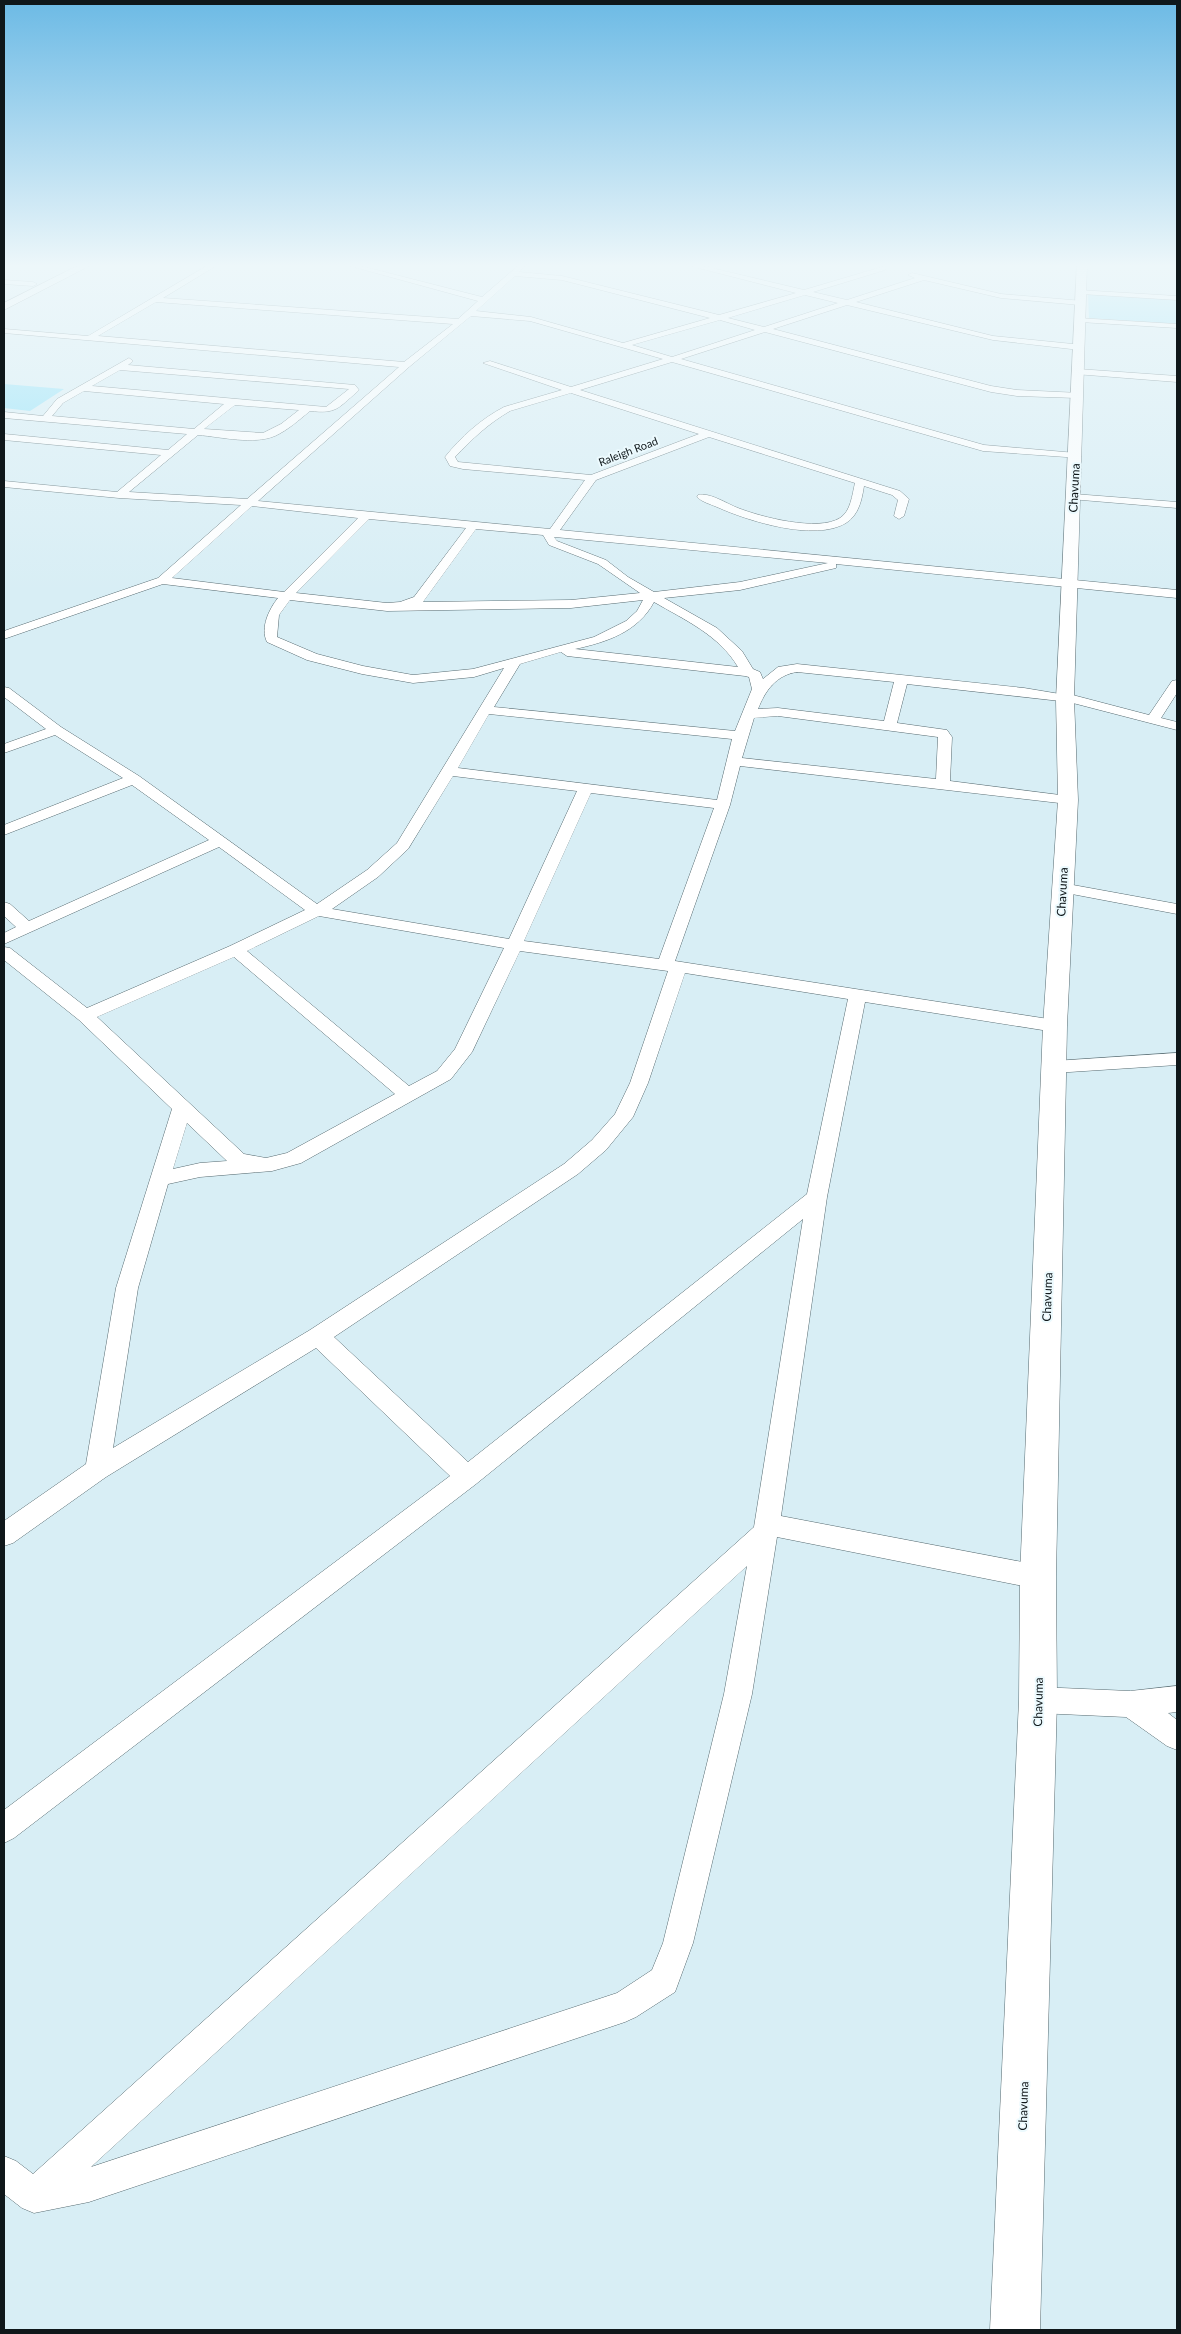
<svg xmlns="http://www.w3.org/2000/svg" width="1181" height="2334" font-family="Lato,sans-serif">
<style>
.green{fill:#91e2f9}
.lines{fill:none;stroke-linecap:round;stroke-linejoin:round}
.street-casing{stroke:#576b71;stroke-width:1}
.secondary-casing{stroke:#576b71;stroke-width:1}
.street{fill:#fff;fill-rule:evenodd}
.secondary{fill:#fff;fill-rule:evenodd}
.labels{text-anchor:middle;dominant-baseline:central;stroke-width:4;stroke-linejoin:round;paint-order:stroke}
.far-street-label{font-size:11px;fill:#0f171a;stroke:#ecfafe}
.street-label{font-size:12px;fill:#0f171a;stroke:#ecfafe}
</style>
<rect width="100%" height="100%" fill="#d8eef5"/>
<g class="green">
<path d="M1088,294L1177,300V324L1089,318Z"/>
<path d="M4,384L64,389L30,411L4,408Z"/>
</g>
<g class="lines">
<g class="street-casing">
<g id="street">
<path d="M210,264H219L163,298L458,319L478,301L343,264H353L482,297L520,264H527L519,272L562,276L719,315L796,293L683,264H695L804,290L885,266V270L813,292L847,300L915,278L908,275L912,273L1001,294L1083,301V305H1080L1001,298L924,280L856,302L993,336L1083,345L1084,347L1080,350L993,340L847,305L773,329L991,386L1017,390L1080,393V397L1077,398L1017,396L991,392L765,332L681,359L984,445L1076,453L1081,456L1080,458L983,451L672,362L580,390L900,491L909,499L904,516L899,519L894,516L898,500L892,495L864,486C862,499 859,515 846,523C815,542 748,521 717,507C710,504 702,502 697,497L698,495C710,492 727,504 738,508C761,517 818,532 840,518C851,511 852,495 855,483L709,437L596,480L560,530L1177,590V598L836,564V568L740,590L664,598L717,628L742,651L753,669L760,672L763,679L778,667L797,664L1024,688L1060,694L1065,693L1149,715L1172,681L1177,680V693L1161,718L1177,722V730L1069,702L907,684L897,723L947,730L952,737L950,781L1068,796L1073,797L1075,800L1073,803L1068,804L740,766L730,805L675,961L1055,1020L1061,1022L1064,1026L1061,1030L1055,1032L865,1002L827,1197L781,1516L1038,1565L1047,1569L1051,1577L1047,1585L1038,1589L777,1537L752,1694L693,1943L675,1992L636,2017L625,2022L89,2202L34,2213L22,2208L4,2194V2156L16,2161L33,2174L754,1527L803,1219L476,1484L14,1838L4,1843V1810L450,1476L316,1348L106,1477L13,1543L4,1546V1521L86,1464L116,1288L172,1109L79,1020L4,960V947L10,948L87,1008L230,946L305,910L219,847L4,944V933L16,927L4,916V902L10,904L29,921L209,840L132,785L4,835V825L123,778L55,735L4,753V744L46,729L4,697V687L9,688L61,727L139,776L317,904L367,870L397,843L504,668L474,677L413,683L362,674L307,660L267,642C260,628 269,609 278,598L163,584L4,639V631L158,578L241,505L119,498L4,487V481L117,492L161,455L4,440V434L168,450L187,434L4,418V412L43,416L57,399L129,358L133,361L128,365L355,385L359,390L357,392C338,408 337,414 310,411C299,420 288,430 275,436C253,445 222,437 198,435L129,492L247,499L399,367L4,333V329L88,336ZM515,276L562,280L710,318L623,343L531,317L476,311ZM805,295L838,303L764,327L728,318ZM156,302L453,324L404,362L98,336ZM471,316L530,321L663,359L571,387L490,361L483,363L562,390L504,407C481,419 461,437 445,457L450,466L463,469L585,480L550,529L258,501L409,367ZM720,320L755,330L672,357L632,345ZM120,370L349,389L326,407L92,386ZM84,391L224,404L194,429L52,416L63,403ZM571,393L699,434L591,475L458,462L455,457C472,439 489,423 510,411ZM235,405L299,410L281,424L263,433L204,429ZM252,506L358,518L284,592L172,578ZM369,519L466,528L414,597L400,602L387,603L296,593ZM476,529L543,535L549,545L598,564L640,593L571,600L423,602ZM554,537H555L828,563L740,582L654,592L628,577L606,560L557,541ZM290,600L387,611L571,608L643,600L637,611L626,621L594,637L473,669L413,675L363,666L317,654L277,637L279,615ZM654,602C685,620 719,635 738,667L575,649C607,642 638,632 654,602ZM561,652L567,656L745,676L749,677L752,689L735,731L494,707L520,664ZM797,672L894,682L884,721L778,708L758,709C765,691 776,675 797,672ZM489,714L732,739L717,800L458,768ZM778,716L938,737L936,779L742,758L754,718ZM453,776L577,791L509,939L332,909L378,877L408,849ZM591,793L714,808L659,959L524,941ZM319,916L504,948L455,1049L437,1071L409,1086L247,951ZM520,951L668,971L630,1083L615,1114L592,1140L564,1164L310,1330L113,1448L138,1288L168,1184L200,1177L272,1171L301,1163L451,1079L472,1052ZM234,957L395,1094L287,1153L266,1158L244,1154L97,1017ZM685,973L848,999L807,1194L468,1462L334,1337L578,1174L606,1150L633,1117L648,1083ZM187,1123L227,1161L200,1163L173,1169ZM747,1566L724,1694L663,1943L652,1970L617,1993L91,2167Z"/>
<path d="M4,280L33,282L37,284L33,286L4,284Z"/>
<path d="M1078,290L1177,296V300L1081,294L1077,292Z"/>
<path d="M1077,318L1177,324V328L1080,322H1077Z"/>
<path d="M1078,369L1177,376V382L1075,374L1074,372Z"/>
<path d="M1074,494L1177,502V508L1070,499V495Z"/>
<path d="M1062,883L1177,904V914L1056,891L1054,888L1056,885Z"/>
<path d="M1177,1053V1065L1054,1073L1047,1071L1045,1067L1047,1063L1054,1061Z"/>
<path d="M1177,1686V1712L1168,1713L1177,1720V1750L1167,1746L1126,1717L1038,1713L1028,1709L1024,1700L1028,1691L1038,1687L1130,1691Z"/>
</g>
</g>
<g class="secondary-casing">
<g id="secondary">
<path d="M81,264H93L4,310V303Z"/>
<path d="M1077,264H1087L1074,699L1078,800L1067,1026L1056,1577L1057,1700L1040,2330H990L1019,1700L1020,1577L1043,1026L1058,800L1056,699Z"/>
</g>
</g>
<use href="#street" class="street"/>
<use href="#secondary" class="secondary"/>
</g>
<linearGradient id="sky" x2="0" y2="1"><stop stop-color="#6cbae5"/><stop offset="0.45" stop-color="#edf7fa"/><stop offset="1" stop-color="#edf7fa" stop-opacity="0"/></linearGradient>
<rect width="1181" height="591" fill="url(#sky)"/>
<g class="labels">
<g class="far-street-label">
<text transform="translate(628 451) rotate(-21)">Raleigh Road</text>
</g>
<g class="street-label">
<text transform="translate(1074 488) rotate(-87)">Chavuma</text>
<text transform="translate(1062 892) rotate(-87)">Chavuma</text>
<text transform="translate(1047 1297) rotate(-88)">Chavuma</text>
<text transform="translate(1038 1702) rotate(-89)">Chavuma</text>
<text transform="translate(1023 2106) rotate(-88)">Chavuma</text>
</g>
</g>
<rect width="1181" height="2334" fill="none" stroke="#0f171a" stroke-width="10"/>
</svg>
